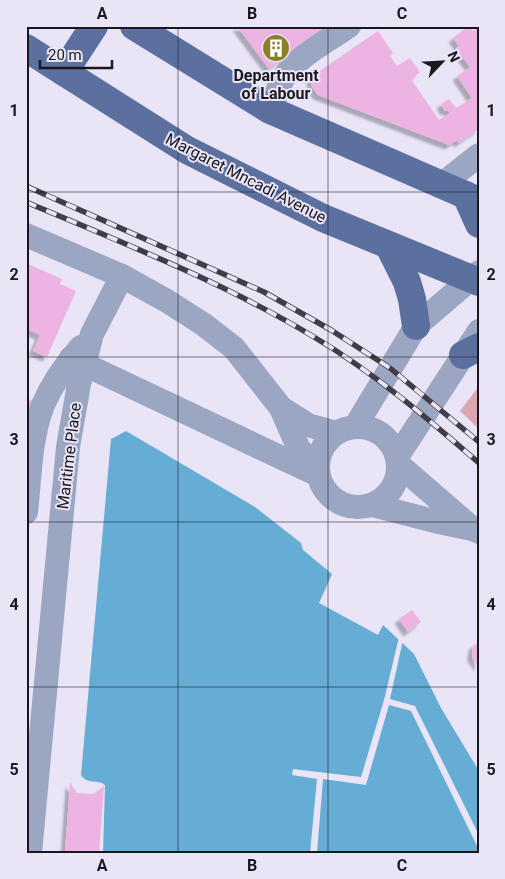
<svg xmlns="http://www.w3.org/2000/svg" width="505" height="879" font-family="Roboto,sans-serif">
<style>
.green{fill:#dba7b2}
.water{fill:#65add4}
.pier{fill:#eae4f7}
.building{fill:#edb3e3;filter:url(#shadow)}
.lines{fill:none;stroke-linecap:round;stroke-linejoin:round}
.minor{stroke:#9ba7c2;stroke-width:24}
.major{stroke:#5c709f;stroke-width:28}
.rail-casing{stroke:#403d46;stroke-width:5.5}
.rail{stroke:#eae4f7;stroke-width:4;stroke-dasharray:11;stroke-linecap:butt}
.grid{fill:none;stroke:#1a181e;stroke-width:1;stroke-opacity:0.55}
.labels{text-anchor:middle;dominant-baseline:central;stroke-width:4;stroke-linejoin:round;paint-order:stroke}
.poi-label{font-size:16px;font-weight:bold;fill:#1a181e;stroke:#eae4f7}
.street-label{font-size:16px;fill:#1a181e;stroke:#eae4f7}
.neatline{fill:none;stroke:#1a181e;stroke-width:2}
.grid-label{font-size:16px;text-anchor:middle;font-weight:bold;fill:#1a181e}
</style>
<defs>
<filter id="shadow"><feDropShadow dx="-4.5" dy="4.5" stdDeviation="1" flood-color="#0004"/></filter>
</defs>
<rect width="100%" height="100%" fill="#eae4f7"/>
<path class="green" d="M479,386V429L460,411Z"/>
<path class="water" d="M126,431L255,507L301,543L303,550L332,574L319,603L378,635L383,625L414,654L441,708L479,771V853H103L105,785C98,779 87,785 81,775L111,439Z"/>
<path class="pier" d="M399,637L403,640L390,699L415,706L479,835V850L411,711L389,705L366,785L323,779L317,853H310L317,779L292,775L293,769L361,777L384,700Z"/>
<g class="building">
<path d="M237,26H328L269,69Z"/>
<path d="M469,26L473,31L479,27V129L459,143L457,140L449,145L318,95L312,87L311,79L314,75L378,31L393,53L390,56L397,66L410,58L420,72L411,79L439,120L450,113L448,110L445,111L441,104L449,99L456,108L472,98L457,76L470,67L456,48L459,46L453,38Z"/>
<path d="M26,263L62,279L60,284L76,291L47,357L33,351L40,335L26,329Z"/>
<path d="M26,398L33,401L26,420Z"/>
<path d="M412,610L421,622L408,632L399,619Z"/>
<path d="M479,641V667L472,657L473,646Z"/>
<path d="M70,782L77,793L95,794L104,785L99,853H65Z"/>
</g>
<g class="lines">
<g class="minor">
<path d="M270,110C274,99 278,87 284,77C299,55 328,41 349,26"/>
<path d="M441,185L479,155"/>
<path d="M26,235L122,276L167,301L203,324L234,348L281,408L298,447L309,462L318,470"/>
<path d="M71,358L318,475"/>
<path d="M281,408L308,425L336,433"/>
<path d="M355,427L416,326L479,272"/>
<circle cx="358" cy="467" r="40"/>
<path d="M397,457L479,331"/>
<path d="M398,464L473,529L479,532"/>
<path d="M372,505L434,521L472,529"/>
<path d="M26,512C30,477 30,438 43,405C52,384 66,364 81,347"/>
<path d="M30,853L68,447L79,384L92,334L122,276"/>
</g>
<g class="major">
<path d="M134,26L270,110L479,201"/>
<path d="M26,48L187,150L323,218L479,282"/>
<path d="M64,72L94,26"/>
<path d="M466,195L479,224"/>
<path d="M389,246L407,282L412,299L416,326"/>
<path d="M463,355L479,347"/>
</g>
<g class="rail-casing">
<g id="rail">
<path d="M26,186L264,292L331,330L390,368L479,442"/>
<path d="M26,202C123,243 223,282 314,337C373,372 426,417 479,463"/>
</g>
</g>
<use href="#rail" class="rail"/>
</g>
<path class="grid" d="M178,26V853M328,26V853M26,192H479M26,357H479M26,522H479M26,687H479"/>
<defs>
<g id="building-disc" transform="scale(1.4375)"><circle r="9.5" fill="#8a8027" stroke="#eae4f7"/><path d="M-4-6H4V6H1V3H-1V6H-4ZM-2.5-4.3h1.7v1.8h-1.7ZM.8-4.3h1.7v1.8H.8ZM-2.5-1h1.7V.8h-1.7ZM.8-1h1.7V.8H.8Z" fill="#fff"/></g>
</defs>
<g fill-rule="evenodd">
<use href="#building-disc" x="276" y="48"/>
</g>
<g class="labels">
<g class="poi-label">
<text x="276" y="75">Department<tspan x="276" dy="18">of Labour</tspan></text>
</g>
<g class="street-label">
<text transform="translate(246 178) rotate(27)">Margaret Mncadi Avenue</text>
<text transform="translate(69 456) rotate(-83)">Maritime Place</text>
</g>
</g>
<rect width="505" height="879" fill="none" stroke="#eae4f7" stroke-width="55"/>
<g transform="translate(442 62) rotate(65)" stroke="#eae4f7" stroke-width="4" paint-order="stroke">
<path d="M0-4L9 19L0 12L-9 19Z" fill="#1a181e"/>
<text y="-8" font-size="14" font-weight="bold" text-anchor="middle" fill="#1a181e">N</text>
</g>
<path d="M40 60v8h72v-8" fill="none" stroke="#1a181e" stroke-width="2.5"/>
<text x="48" y="60" font-size="15" fill="#1a181e" stroke="#eae4f7" stroke-width="4" paint-order="stroke">20 m</text>
<rect x="28" y="28" width="450" height="824" class="neatline"/>
<g class="grid-label">
<text x="102" y="19">A</text>
<text x="252" y="19">B</text>
<text x="402" y="19">C</text>
<text x="14" y="116">1</text>
<text x="491" y="116">1</text>
<text x="14" y="280">2</text>
<text x="491" y="280">2</text>
<text x="14" y="445">3</text>
<text x="491" y="445">3</text>
<text x="14" y="610">4</text>
<text x="491" y="610">4</text>
<text x="14" y="775">5</text>
<text x="491" y="775">5</text>
<text x="102" y="871">A</text>
<text x="252" y="871">B</text>
<text x="402" y="871">C</text>
</g>
</svg>
